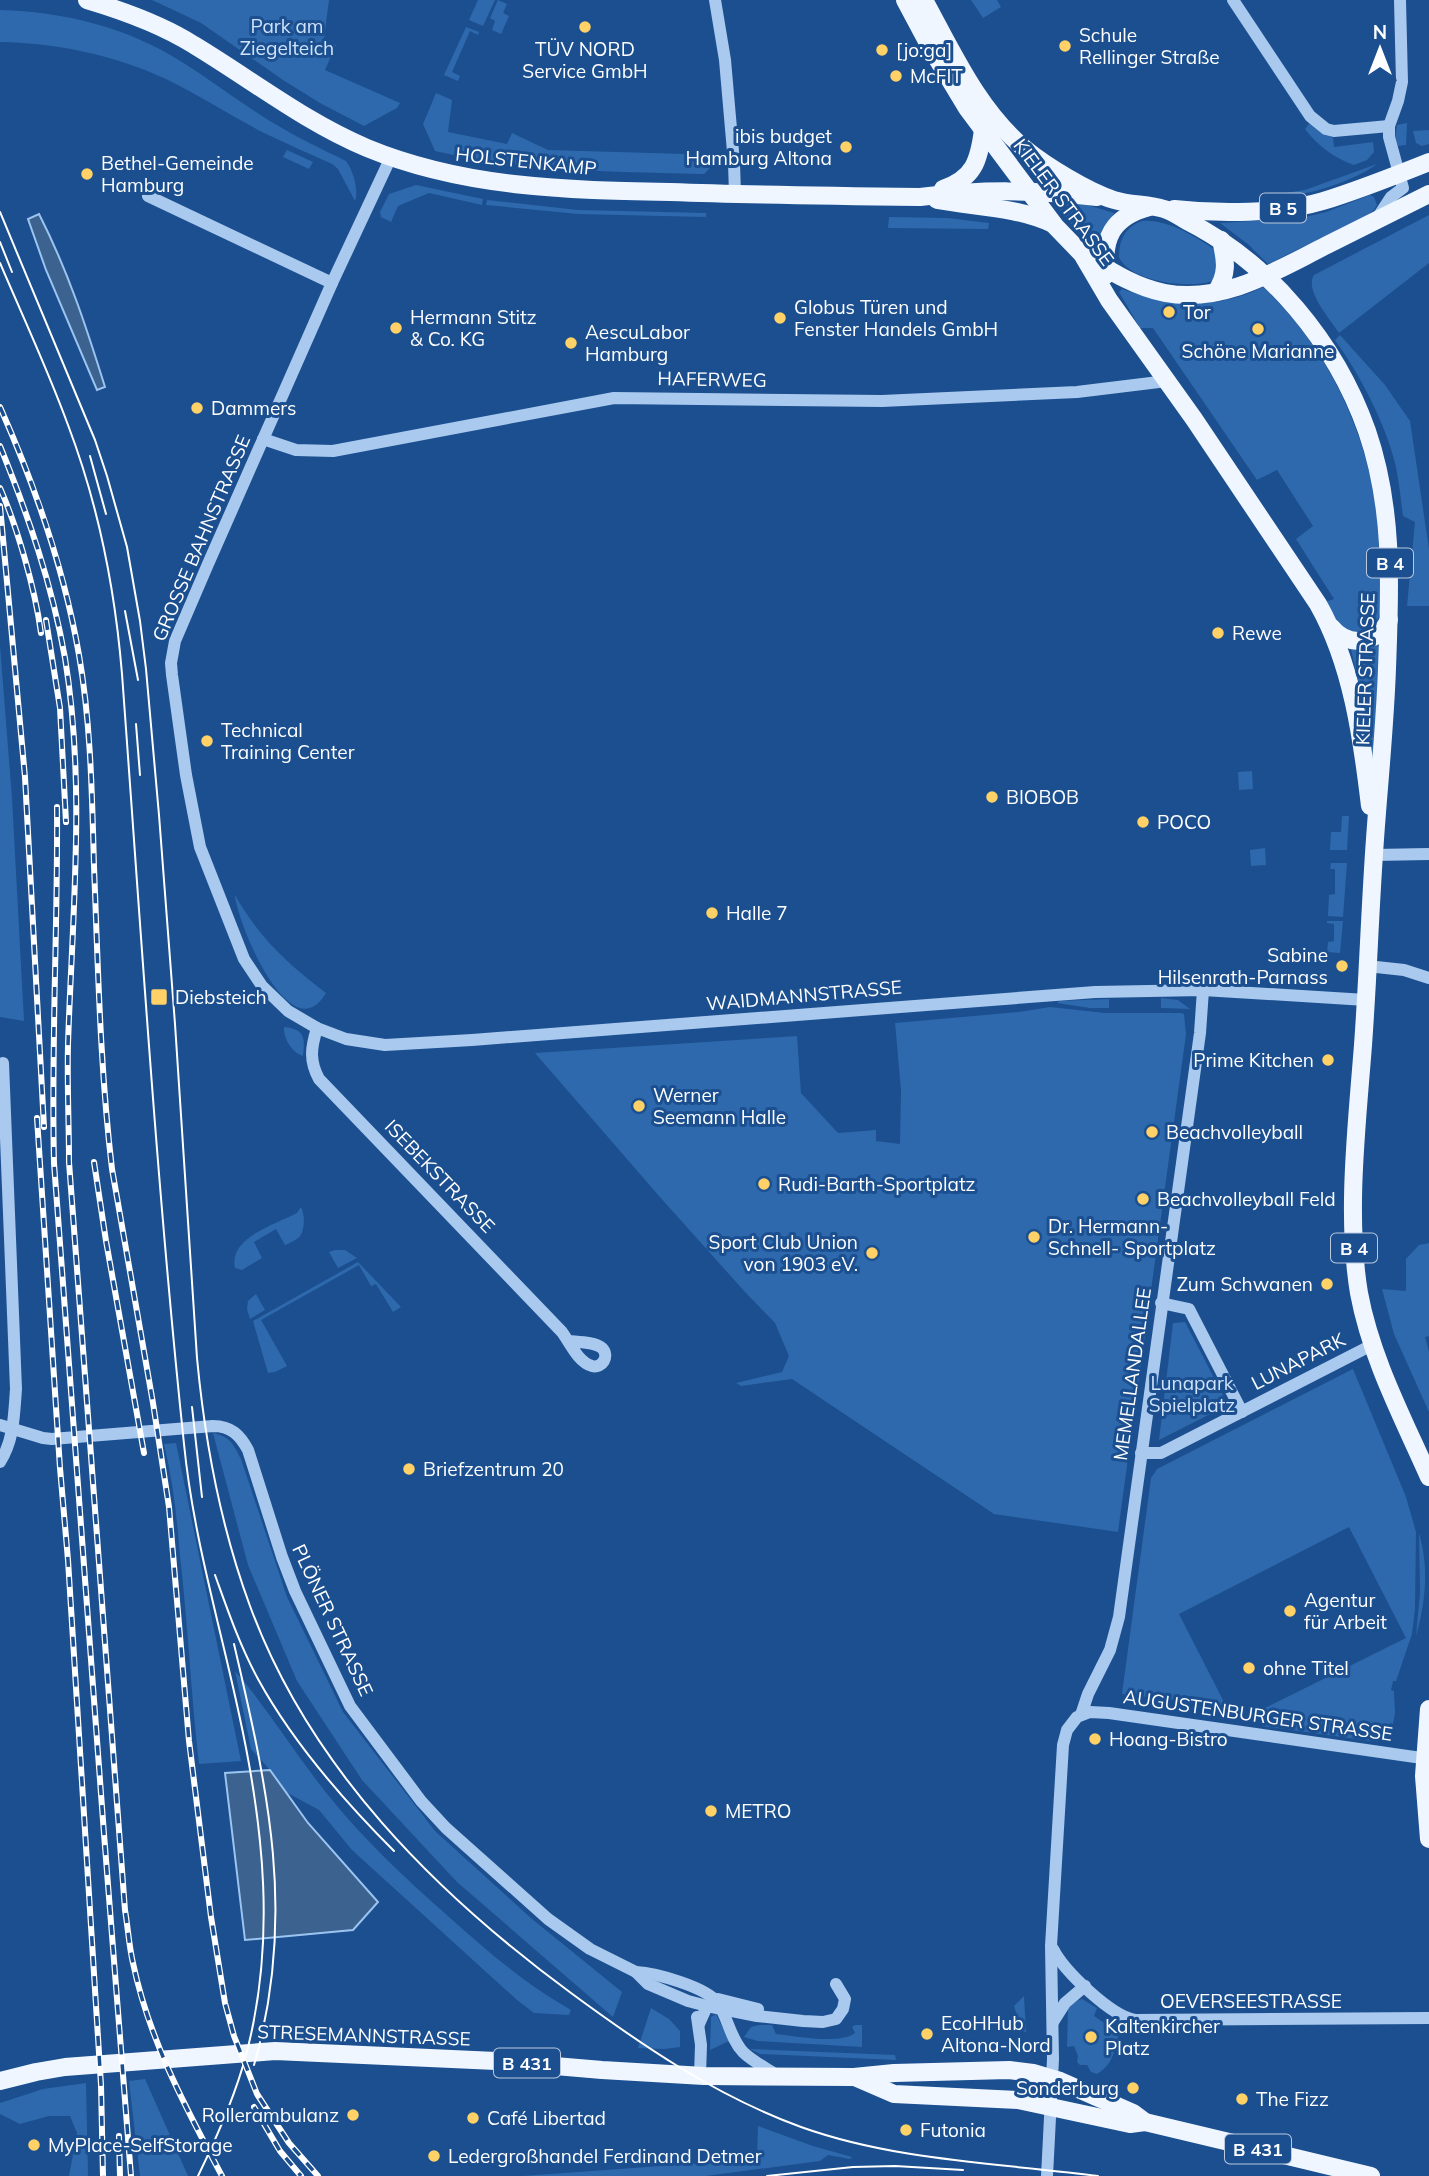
<svg xmlns="http://www.w3.org/2000/svg" width="1429" height="2176" font-family="Mulish,sans-serif">
<style>
.green{fill:#2e69ad}
.water{fill:#3c6290;stroke:#9cc4f0;stroke-width:2}
.lines{fill:none;stroke-linecap:round;stroke-linejoin:round}
.minor{stroke:#a9c9ee;stroke-width:12}
.major{stroke:#f0f6ff;stroke-width:18}
.tram{stroke:#fff;stroke-width:2}
.rail-casing{stroke:#fff;stroke-width:6}
.rail{stroke:#1b4f8f;stroke-width:3.5;stroke-dasharray:10;stroke-linecap:butt}
.poi-dot{fill:#ffd166;stroke:#1b4f8f;stroke-width:2.5}
.labels{text-anchor:middle;dominant-baseline:central;stroke-width:6;stroke-linejoin:round;paint-order:stroke}
.shield{fill:#1b4f8f;stroke:#bbcadd;stroke-width:2}
.shield-label{font-size:18px;font-weight:bold;fill:#fff}
.park-label{font-size:19px;fill:#cfe3fa;stroke:#1b4f8f}
.poi-label{font-size:19px;fill:#fff;stroke:#1b4f8f;text-anchor:start}
.street-label{font-size:19px;fill:#fff;stroke:#1b4f8f}
</style>
<rect width="100%" height="100%" fill="#1b4f8f"/>
<g class="green">
<path d="M152,0H329L324,39L336,45L325,70L400,103L397,108L364,126L320,103L283,80L201,23Z"/>
<path d="M478,0H495L483,26L469,20Z"/>
<path d="M498,0L507,4L503,13L509,16L501,34L492,30L495,21L490,18Z"/>
<path d="M971,0H997L1001,7L983,18Z"/>
<path d="M0,10C65,12 127,27 182,62C214,82 243,105 275,124C298,138 322,149 346,161C353,170 359,190 355,201L338,169L332,164C310,154 287,144 264,133C231,116 199,95 166,79C114,55 57,43 0,42Z"/>
<path d="M466,27L479,32L478,35L470,31L452,72L460,76L458,81L444,75Z"/>
<path d="M436,93L452,100L448,132L507,144L512,133L548,150L721,155V157L716,161L713,158L707,163L711,167L704,174C613,172 524,171 435,151L423,124Z"/>
<path d="M1311,121L1317,128L1333,138L1334,147L1373,142L1374,152L1367,160L1354,165C1334,158 1318,146 1305,129Z"/>
<path d="M1407,123L1406,145L1398,146L1395,138L1397,125Z"/>
<path d="M1429,130V144L1422,146L1416,143L1413,131Z"/>
<path d="M287,150L313,162L309,169L283,157Z"/>
<path d="M1026,157L1076,188L1039,183L1021,161Z"/>
<path d="M1377,164C1360,178 1299,201 1278,194L1305,190Z"/>
<path d="M416,185L483,199L482,205L429,193L398,206L391,222L381,217L380,212L389,194Z"/>
<path d="M1370,195L1374,197L1377,205L1374,210L1366,216L1268,264L1249,245L1220,223L1301,218L1326,212Z"/>
<path d="M1051,199L1081,203L1114,213L1097,250L1079,233Z"/>
<path d="M487,200L578,210L706,213V217L578,214L486,205Z"/>
<path d="M1429,215V263L1339,333C1330,319 1304,290 1314,275Z"/>
<path d="M889,217L948,218L989,223L988,229L888,228Z"/>
<path d="M1142,221C1168,219 1198,238 1218,252L1220,255L1215,280C1192,290 1129,282 1119,257C1119,240 1125,227 1142,221Z"/>
<path d="M1263,287C1318,339 1354,406 1371,479C1374,491 1378,504 1380,516C1382,536 1384,599 1379,617C1376,626 1368,632 1359,632C1341,633 1333,615 1325,602L1334,599L1296,539L1313,526L1277,470L1257,480L1153,328H1140L1119,292L1122,289C1169,306 1217,310 1263,287Z"/>
<path d="M1340,335L1385,385L1410,421L1429,549V606H1407L1415,522L1403,516C1401,500 1399,483 1396,467C1386,424 1360,375 1335,340Z"/>
<path d="M0,646L12,798L24,1021L0,1017Z"/>
<path d="M1379,646L1374,764L1372,766L1366,716L1351,649Z"/>
<path d="M1252,771L1253,789L1239,790L1238,772Z"/>
<path d="M1342,816H1349L1347,850H1330L1331,832H1341Z"/>
<path d="M1265,848L1266,865L1251,866L1250,850Z"/>
<path d="M1331,863H1347L1343,917L1328,916L1329,895L1335,894V869H1330Z"/>
<path d="M235,895C260,939 287,963 326,993C291,1053 237,923 235,895Z"/>
<path d="M1327,921H1343L1340,953L1327,952L1328,942L1334,941V924L1327,923Z"/>
<path d="M1161,998L1178,1000L1190,1009L1161,1008Z"/>
<path d="M1109,999V1008H1090L1057,1003L1059,1001Z"/>
<path d="M1050,1007L1105,1013H1181L1184,1014L1186,1034L1118,1532L994,1514L792,1379L741,1386L736,1383L782,1372L789,1356L775,1323L745,1292L659,1196L535,1053L797,1036L801,1093L838,1133L876,1130V1141L900,1144L901,1090L895,1023L1019,1012Z"/>
<path d="M284,1027C305,1029 305,1038 303,1056C292,1053 283,1038 284,1027Z"/>
<path d="M301,1207C305,1215 305,1229 300,1236C297,1240 290,1243 285,1245L276,1229L254,1242L262,1258L242,1270L235,1268C228,1238 276,1224 297,1213Z"/>
<path d="M1429,1243V1336L1425,1337L1429,1352V1412L1394,1334L1382,1289L1406,1291V1259L1419,1245Z"/>
<path d="M335,1250H345L357,1258L338,1268L329,1252Z"/>
<path d="M358,1262L401,1307L393,1312L376,1284L371,1286L359,1265L261,1320L287,1366L275,1372L268,1373L253,1321Z"/>
<path d="M256,1294L265,1310L250,1319L247,1309L248,1301Z"/>
<path d="M1185,1322L1228,1405L1159,1440L1173,1323Z"/>
<path d="M1353,1369L1406,1497L1416,1532L1415,1609L1412,1634L1396,1681H1393L1391,1690L1394,1691L1395,1713L1393,1724L1391,1723L1386,1726L1389,1730L1379,1731L1378,1742L1262,1726L1255,1713L1406,1638L1349,1527L1179,1614L1226,1706L1122,1694L1151,1478L1157,1469Z"/>
<path d="M213,1433C231,1437 233,1444 241,1459L287,1597L343,1712L435,1831L532,1919L622,1992L613,2017L457,1882L362,1780L297,1681L248,1565Z"/>
<path d="M176,1443L241,1761L199,1764C191,1695 188,1625 180,1556C177,1518 173,1481 164,1444Z"/>
<path d="M1419,1533C1429,1567 1426,1601 1416,1636L1420,1593Z"/>
<path d="M235,1671C269,1710 295,1754 328,1795C363,1839 406,1879 448,1916C487,1951 525,1984 571,2010L569,2015L534,2013L517,2000L352,1850L319,1810L284,1791L270,1770L251,1749Z"/>
<path d="M1024,1996L1026,2032L1022,2031L1014,2006Z"/>
<path d="M1082,1999L1097,2008L1094,2016L1119,2033C1115,2049 1113,2065 1097,2074L1091,2072L1087,2065H1080L1077,2062L1078,2056L1074,2046L1067,2047L1068,2007L1076,2001Z"/>
<path d="M651,2008L669,2019L680,2031V2047L664,2049L638,2048Z"/>
<path d="M716,2014L729,2041L710,2050L711,2017Z"/>
<path d="M759,2025H772L776,2034C796,2036 839,2045 855,2033L852,2027L855,2025H862V2047L758,2041L744,2037L751,2027Z"/>
<path d="M750,2049L895,2055L896,2060L760,2054Z"/>
<path d="M145,2079L188,2176H140L129,2081Z"/>
<path d="M86,2083L88,2176H69L77,2133L70,2116H49L20,2124L0,2114V2103L43,2089Z"/>
<path d="M758,2126L813,2146L852,2157L850,2159L828,2155L820,2161L706,2176H523L757,2159Z"/>
</g>
<g class="water">
<path d="M39,214C68,271 86,326 105,387L97,390L46,270L28,219Z"/>
<path d="M270,1770L308,1823L378,1902L353,1930L245,1940L225,1773Z"/>
</g>
<g class="lines">
<g class="minor">
<path d="M715,0L725,60L734,163L735,194"/>
<path d="M1233,0L1310,116L1326,129L1334,131L1389,126"/>
<path d="M391,157L332,283L208,564L175,641L171,663L172,675L186,775L200,847L244,959L262,986L288,1011L317,1028L346,1039L385,1045L472,1040L1095,992L1203,990L1366,1000"/>
<path d="M148,196L332,283"/>
<path d="M1376,220L1391,197L1403,188L1389,137V126L1398,101L1402,82L1400,0"/>
<path d="M263,439L296,450L333,451L614,398L882,401L1077,392L1167,381"/>
<path d="M1374,855L1429,854"/>
<path d="M1367,966L1404,970L1429,978"/>
<path d="M317,1028C311,1048 309,1060 319,1079L562,1332C570,1343 578,1362 592,1366C602,1369 610,1356 602,1348C595,1342 577,1342 569,1341"/>
<path d="M1161,1303L1189,1309L1242,1412"/>
<path d="M0,1425L43,1438L52,1439L213,1426C231,1426 240,1435 248,1450L282,1557L295,1591L350,1706L421,1801L446,1828L548,1919L590,1949L636,1972L648,1984L688,2001L707,2006L757,2016L803,2021L823,2022L836,2019L843,2009L845,1999L836,1984"/>
<path d="M1141,1453H1161L1372,1345"/>
<path d="M0,1462C14,1440 14,1415 16,1389L3,1063"/>
<path d="M1081,1715L1088,1694L1110,1650L1119,1617L1200,1033L1203,990"/>
<path d="M1053,1949C1064,1971 1111,2016 1135,2020L1429,2018"/>
<path d="M636,1972C656,1973 706,1987 718,2003C728,2018 730,2038 743,2052C753,2062 768,2069 780,2077"/>
<path d="M697,2017L701,2045L700,2075"/>
<path d="M1053,2022L1065,2003L1085,1986"/>
<path d="M699,2024L707,2006L718,1999L758,2009"/>
<path d="M1047,2176L1053,2059L1051,1946L1063,1745L1067,1730L1077,1717L1090,1712L1109,1713L1429,1759"/>
</g>
<g class="major">
<path d="M87,0C124,11 161,24 194,45C252,80 305,122 367,148C464,188 567,190 670,192C753,195 836,196 920,197C984,189 1033,190 1097,197"/>
<path d="M905,0L929,45L967,108L1055,226L1082,254L1109,300L1194,419L1318,604C1352,664 1362,738 1370,806"/>
<path d="M924,0C952,51 978,110 1025,149C1046,166 1088,192 1114,200C1130,205 1148,204 1164,209C1172,211 1180,217 1187,221C1270,263 1336,343 1367,431C1394,509 1390,587 1387,668C1385,726 1379,782 1375,839C1370,908 1368,977 1363,1045C1357,1124 1346,1215 1359,1293C1371,1358 1403,1418 1429,1477"/>
<path d="M943,189C974,178 979,161 983,130"/>
<path d="M937,200C975,207 1018,207 1053,224"/>
<path d="M1174,209C1218,214 1280,214 1323,201C1359,190 1394,176 1429,162"/>
<path d="M1083,254C1109,270 1134,287 1165,293C1224,304 1277,270 1327,245C1361,228 1395,211 1429,194"/>
<path d="M1106,275C1102,238 1112,217 1149,207"/>
<path d="M1216,292C1228,274 1226,261 1221,240"/>
<path d="M1331,627C1348,648 1377,645 1389,620"/>
<path d="M1429,1709L1424,1776L1429,1839"/>
<path d="M857,2078L894,2094L1018,2100L1130,2124L1145,2122"/>
<path d="M0,2081L36,2072L65,2067L275,2051L496,2061L602,2070L704,2076L854,2077L894,2073L1009,2070L1033,2073L1060,2081L1133,2113L1145,2122L1371,2176"/>
</g>
<g class="tram">
<path d="M0,212L95,440L107,476L127,547L140,621L146,669L159,815L175,1024L197,1358C205,1443 220,1525 250,1606C309,1767 435,1893 571,1993C643,2046 716,2096 801,2127C896,2161 999,2163 1098,2176"/>
<path d="M0,242L12,272"/>
<path d="M0,263C23,317 48,370 68,425C98,504 115,589 122,674C141,931 157,1188 184,1444C193,1536 220,1625 239,1714C264,1828 276,1942 246,2055C235,2097 217,2137 198,2176"/>
<path d="M90,456L106,514"/>
<path d="M125,611L138,680"/>
<path d="M136,724L140,775"/>
<path d="M192,1407L202,1497"/>
<path d="M215,1575C228,1611 240,1646 258,1679C293,1743 343,1800 394,1851"/>
<path d="M234,1644C268,1790 297,1916 254,2065"/>
<path d="M767,2176L853,2167L895,2166L963,2170"/>
</g>
<g class="rail-casing">
<g id="rail">
<path d="M0,407C36,488 64,568 79,655C91,724 92,796 94,866C98,967 100,1068 112,1169L153,1403L169,1507L189,1741L211,1917L225,2003L234,2036L257,2094L289,2143L318,2176"/>
<path d="M0,446C28,515 52,584 65,658C86,786 72,916 68,1045C67,1084 69,1123 69,1162L125,1910C128,1928 129,1946 133,1963C149,2040 186,2108 222,2176"/>
<path d="M0,488C18,529 35,589 41,633"/>
<path d="M0,506L25,777L44,1127"/>
<path d="M46,620L60,708L66,822"/>
<path d="M57,807C58,926 51,1044 54,1163L104,1834L131,2176"/>
<path d="M37,1118L60,1468L68,1560L101,2085L103,2176"/>
<path d="M94,1162L106,1241L144,1453"/>
<path d="M254,2107L280,2151L301,2176"/>
<path d="M119,2136L120,2176"/>
</g>
</g>
<use href="#rail" class="rail"/>
</g>
<g class="poi-dot">
<circle cx="585" cy="27" r="7"/>
<circle cx="1065" cy="46" r="7"/>
<circle cx="882" cy="50" r="7"/>
<circle cx="896" cy="76" r="7"/>
<circle cx="846" cy="147" r="7"/>
<circle cx="87" cy="174" r="7"/>
<circle cx="1169" cy="312" r="7"/>
<circle cx="780" cy="318" r="7"/>
<circle cx="396" cy="328" r="7"/>
<circle cx="1258" cy="329" r="7"/>
<circle cx="571" cy="343" r="7"/>
<circle cx="197" cy="408" r="7"/>
<circle cx="1218" cy="633" r="7"/>
<circle cx="207" cy="741" r="7"/>
<circle cx="992" cy="797" r="7"/>
<circle cx="1143" cy="822" r="7"/>
<circle cx="712" cy="913" r="7"/>
<circle cx="1342" cy="966" r="7"/>
<rect x="150" y="988" width="18" height="18" rx="3.5"/>
<circle cx="1328" cy="1060" r="7"/>
<circle cx="639" cy="1106" r="7"/>
<circle cx="1152" cy="1132" r="7"/>
<circle cx="764" cy="1184" r="7"/>
<circle cx="1143" cy="1199" r="7"/>
<circle cx="1034" cy="1237" r="7"/>
<circle cx="872" cy="1253" r="7"/>
<circle cx="1327" cy="1284" r="7"/>
<circle cx="409" cy="1469" r="7"/>
<circle cx="1290" cy="1611" r="7"/>
<circle cx="1249" cy="1668" r="7"/>
<circle cx="1095" cy="1739" r="7"/>
<circle cx="711" cy="1811" r="7"/>
<circle cx="927" cy="2034" r="7"/>
<circle cx="1091" cy="2037" r="7"/>
<circle cx="1133" cy="2088" r="7"/>
<circle cx="1242" cy="2099" r="7"/>
<circle cx="353" cy="2115" r="7"/>
<circle cx="473" cy="2118" r="7"/>
<circle cx="906" cy="2130" r="7"/>
<circle cx="34" cy="2145" r="7"/>
<circle cx="434" cy="2156" r="7"/>
</g>
<g class="labels">
<g class="shield">
<rect x="1260" y="193.5" width="46" height="29" rx="5"/>
<rect x="1367" y="548.5" width="46" height="29" rx="5"/>
<rect x="1331" y="1233.5" width="46" height="29" rx="5"/>
<rect x="494" y="2048.5" width="66" height="29" rx="5"/>
<rect x="1225" y="2134.5" width="66" height="29" rx="5"/>
</g>
<g class="shield-label">
<text x="1283" y="208">B 5</text>
<text x="1390" y="563">B 4</text>
<text x="1354" y="1248">B 4</text>
<text x="527" y="2063">B 431</text>
<text x="1258" y="2149">B 431</text>
</g>
<g class="park-label">
<text x="287" y="26">Park am<tspan x="287" dy="22">Ziegelteich</tspan></text>
<text x="1192" y="1383">Lunapark<tspan x="1192" dy="22">Spielplatz</tspan></text>
</g>
<g class="poi-label">
<text x="1079" y="35">Schule<tspan x="1079" dy="22">Rellinger Straße</tspan></text>
<text x="585" y="49" text-anchor="middle">TÜV NORD<tspan x="585" dy="22">Service GmbH</tspan></text>
<text x="896" y="50">[jo:ga]</text>
<text x="910" y="76">McFIT</text>
<text x="832" y="136" text-anchor="end">ibis budget<tspan x="832" dy="22">Hamburg Altona</tspan></text>
<text x="101" y="163">Bethel-Gemeinde<tspan x="101" dy="22">Hamburg</tspan></text>
<text x="794" y="307">Globus Türen und<tspan x="794" dy="22">Fenster Handels GmbH</tspan></text>
<text x="1183" y="312">Tor</text>
<text x="410" y="317">Hermann Stitz<tspan x="410" dy="22">&amp; Co. KG</tspan></text>
<text x="585" y="332">AescuLabor<tspan x="585" dy="22">Hamburg</tspan></text>
<text x="1258" y="351" text-anchor="middle">Schöne Marianne</text>
<text x="211" y="408">Dammers</text>
<text x="1232" y="633">Rewe</text>
<text x="221" y="730">Technical<tspan x="221" dy="22">Training Center</tspan></text>
<text x="1006" y="797">BIOBOB</text>
<text x="1157" y="822">POCO</text>
<text x="726" y="913">Halle 7</text>
<text x="1328" y="955" text-anchor="end">Sabine<tspan x="1328" dy="22">Hilsenrath-Parnass</tspan></text>
<text x="175" y="997">Diebsteich</text>
<text x="1314" y="1060" text-anchor="end">Prime Kitchen</text>
<text x="653" y="1095">Werner<tspan x="653" dy="22">Seemann Halle</tspan></text>
<text x="1166" y="1132">Beachvolleyball</text>
<text x="778" y="1184">Rudi-Barth-Sportplatz</text>
<text x="1157" y="1199">Beachvolleyball Feld</text>
<text x="1048" y="1226">Dr. Hermann-<tspan x="1048" dy="22">Schnell- Sportplatz</tspan></text>
<text x="858" y="1242" text-anchor="end">Sport Club Union<tspan x="858" dy="22">von 1903 eV.</tspan></text>
<text x="1313" y="1284" text-anchor="end">Zum Schwanen</text>
<text x="423" y="1469">Briefzentrum 20</text>
<text x="1304" y="1600">Agentur<tspan x="1304" dy="22">für Arbeit</tspan></text>
<text x="1263" y="1668">ohne Titel</text>
<text x="1109" y="1739">Hoang-Bistro</text>
<text x="725" y="1811">METRO</text>
<text x="941" y="2023">EcoHHub<tspan x="941" dy="22">Altona-Nord</tspan></text>
<text x="1105" y="2026">Kaltenkircher<tspan x="1105" dy="22">Platz</tspan></text>
<text x="1119" y="2088" text-anchor="end">Sonderburg</text>
<text x="1256" y="2099">The Fizz</text>
<text x="339" y="2115" text-anchor="end">Rollerambulanz</text>
<text x="487" y="2118">Café Libertad</text>
<text x="920" y="2130">Futonia</text>
<text x="48" y="2145">MyPlace-SelfStorage</text>
<text x="448" y="2156">Ledergroßhandel Ferdinand Detmer</text>
</g>
<g class="street-label">
<text transform="translate(526 161) rotate(6)">HOLSTENKAMP</text>
<text transform="translate(1064 202) rotate(53)">KIELER STRASSE</text>
<text transform="translate(712 379) rotate(1)">HAFERWEG</text>
<text transform="translate(201 538) rotate(-67)">GROSSE BAHNSTRASSE</text>
<text transform="translate(1365 669) rotate(-88)">KIELER STRASSE</text>
<text transform="translate(804 995) rotate(-5)">WAIDMANNSTRASSE</text>
<text transform="translate(440 1176) rotate(46)">ISEBEKSTRASSE</text>
<text transform="translate(1298 1361) rotate(-27)">LUNAPARK</text>
<text transform="translate(1132 1374) rotate(-82)">MEMELLANDALLEE</text>
<text transform="translate(333 1620) rotate(65)">PLÖNER STRASSE</text>
<text transform="translate(1258 1715) rotate(8)">AUGUSTENBURGER STRASSE</text>
<text x="1251" y="2001">OEVERSEESTRASSE</text>
<text transform="translate(364 2035) rotate(2)">STRESEMANNSTRASSE</text>
</g>
</g>
<g transform="translate(1380 49)" stroke="#1b4f8f" stroke-width="5" paint-order="stroke">
<path d="M0-5L12 26L0 18L-12 26Z" fill="#ffffff"/>
<text y="-10" font-size="19" font-weight="bold" text-anchor="middle" fill="#ffffff">N</text>
</g>
</svg>
